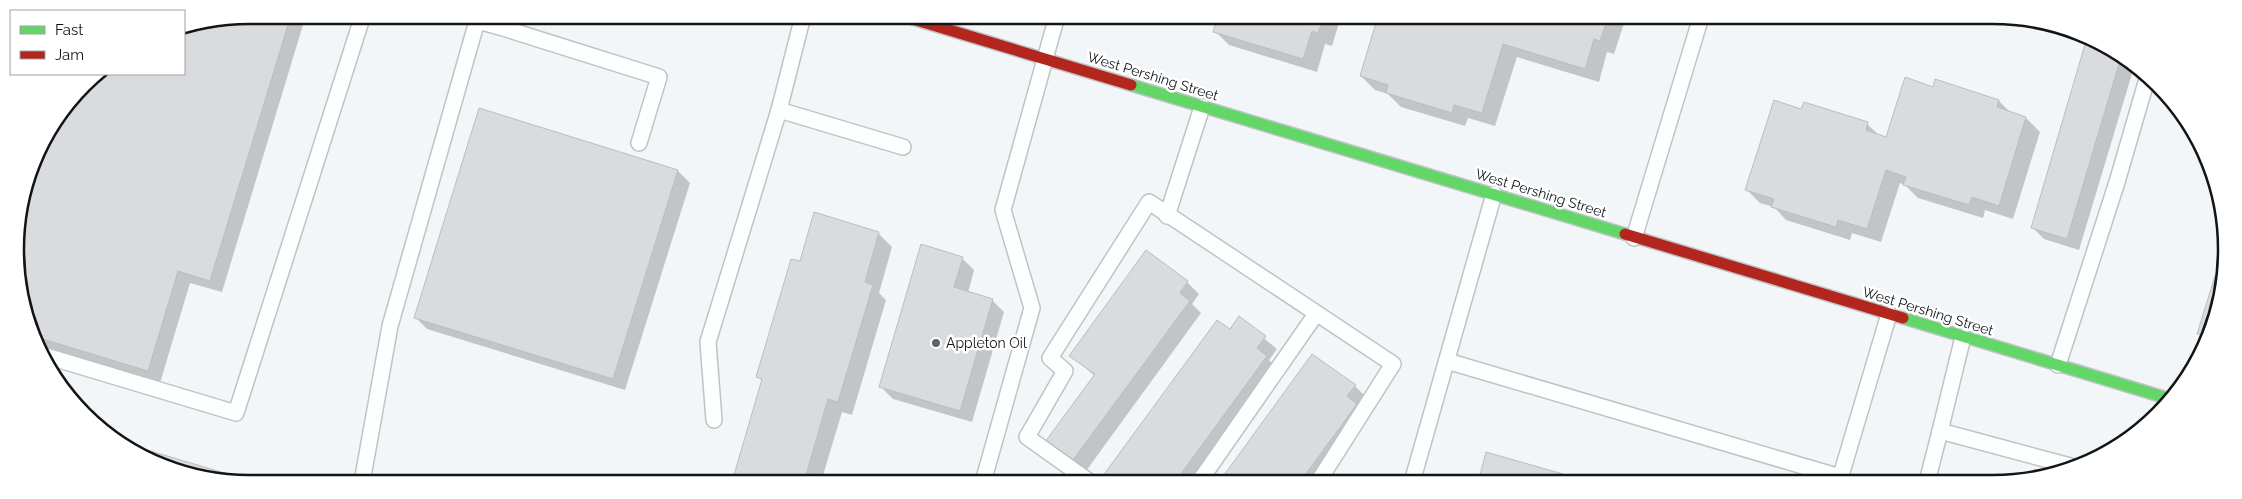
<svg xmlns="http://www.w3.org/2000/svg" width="2242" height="499" font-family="Raleway,sans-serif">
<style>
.shadow{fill:#0003}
.building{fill:#d9dbde;stroke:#bbbdc0}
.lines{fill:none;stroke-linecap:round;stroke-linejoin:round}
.lane-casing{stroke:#c0c3c5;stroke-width:18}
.fast-casing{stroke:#c0c3c5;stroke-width:14}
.jam-casing{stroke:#c0c3c5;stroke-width:14}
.lane{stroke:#fdfefe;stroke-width:15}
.fast{stroke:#63d668;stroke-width:11}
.jam{stroke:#b3261e;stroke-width:11}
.poi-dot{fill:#616465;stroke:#fff;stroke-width:2}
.labels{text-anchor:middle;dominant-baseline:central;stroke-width:5;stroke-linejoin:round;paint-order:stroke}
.street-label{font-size:14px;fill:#121516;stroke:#fff}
.poi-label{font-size:14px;fill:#121516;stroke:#fff;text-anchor:start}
.rim{fill:none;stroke:#121516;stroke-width:2.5}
</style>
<rect width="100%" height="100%" fill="#f3f6f9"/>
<g class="shadow">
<path d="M250,15H306L222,292L190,283L160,383L41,346L23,310L16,234L41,143L94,74H184V28Z"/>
<path d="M1220,16H1341L1332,46L1325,44L1317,72L1229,45L1215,31Z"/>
<path d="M1380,16H1489L1494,21L1502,23L1504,16L1626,17L1614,54L1607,52L1599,82L1517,57L1495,126L1468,118L1465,126L1401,107L1388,94L1375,90L1361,76Z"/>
<path d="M2087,43L2115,51L2134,67L2079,250L2044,239L2032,227Z"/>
<path d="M1936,81L1999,101L2012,114L2026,118L2040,132L2013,219L1985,210L1983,218L1918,198L1905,185L1900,183L1881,242L1852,233L1850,240L1786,220L1774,207L1760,203L1746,189L1802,111L1867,124L1880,136L1887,138L1933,88Z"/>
<path d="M678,171L690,183L625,390L427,329L415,317Z"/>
<path d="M878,233L892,247L879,293L886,300L852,415L842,412L821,482H733L763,382L757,376Z"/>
<path d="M1146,252L1187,282L1199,294L1192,304L1201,313L1086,471L1058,454L1095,376L1070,355Z"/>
<path d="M2223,254L2225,280L2206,341L2199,334Z"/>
<path d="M962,258L974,270L968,293L992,300L1004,312L972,422L893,399L881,387Z"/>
<path d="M1239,318L1277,349L1269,360L1278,369L1196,482H1109L1104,477Z"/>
<path d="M1355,386L1367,398L1359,408L1368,417L1321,482H1220Z"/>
</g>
<g class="building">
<path d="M250,15H291L210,281L178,271L148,371L36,337L23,310L16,234L39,146L94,74H184V28Z"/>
<path d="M1218,16H1324L1318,33L1312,31L1303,59L1213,32Z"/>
<path d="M1378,16H1484L1501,22L1503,16L1608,17L1600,41L1594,39L1585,69L1503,44L1482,113L1454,105L1452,113L1386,93L1388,85L1360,76Z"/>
<path d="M2086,41L2113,49L2121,57L2067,239L2031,228Z"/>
<path d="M1905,77L1933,87L1935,79L1999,100L1997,107L2026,117L1999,206L1972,197L1969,205L1903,185L1906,177L1886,170L1867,229L1838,220L1836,227L1771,207L1774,199L1745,190L1774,100L1801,109L1804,102L1868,122L1866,130L1886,137Z"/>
<path d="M479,108L678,170L613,379L414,318Z"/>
<path d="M814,212L879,232L865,282L873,285L838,402L828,399L804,482H732L762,379L756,377L791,259L800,261Z"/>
<path d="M921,244L963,257L954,287L993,299L960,411L879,387Z"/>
<path d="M1146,250L1188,281L1180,293L1190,301L1073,460L1045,442L1095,374L1069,356Z"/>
<path d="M2223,250L2225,280L2208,337L2197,334Z"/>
<path d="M1239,316L1266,336L1257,348L1267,356L1175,482H1110L1102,477L1217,320L1230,329Z"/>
<path d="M1312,354L1356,385L1347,396L1357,404L1300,482H1219Z"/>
<path d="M120,442L255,482H219L133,453Z"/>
<path d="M1486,452L1591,482H1478Z"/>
</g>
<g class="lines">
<g class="lane-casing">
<g id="lane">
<path d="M500,27L659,77L639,143"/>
<path d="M779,110L903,147"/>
<path d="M1167,216L1202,107"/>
<path d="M1634,238L1701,17"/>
<path d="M1963,337L1940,431L2074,467"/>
<path d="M46,356L236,413L363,15"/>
<path d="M1447,361L1840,477"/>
<path d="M2058,365L2117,182L2147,79"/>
<path d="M714,420L708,342L779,110L803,16"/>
<path d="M362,482L390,326L477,21L500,27L502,15"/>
<path d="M983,482L1032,308L1003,210L1057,16"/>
<path d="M1090,482L1027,437L1065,371L1050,358L1149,202L1393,364L1318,482"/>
<path d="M1199,482L1316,314"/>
<path d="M1412,482L1494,194"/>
<path d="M1839,482L1889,314"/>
<path d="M1927,482L1940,431"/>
</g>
</g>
<g class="fast-casing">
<g id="fast">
<path d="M1131,85L1625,234"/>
<path d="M1903,318L2170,399"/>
</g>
</g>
<g class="jam-casing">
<g id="jam">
<path d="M903,16L1131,85"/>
<path d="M1625,234L1903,318"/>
</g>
</g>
<use href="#lane" class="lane"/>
<use href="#fast" class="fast"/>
<use href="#jam" class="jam"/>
</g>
<circle class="poi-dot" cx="936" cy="343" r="5"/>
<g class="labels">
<g class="street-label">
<text transform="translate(1153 76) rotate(17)">West Pershing Street</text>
<text transform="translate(1541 193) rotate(17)">West Pershing Street</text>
<text transform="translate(1928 311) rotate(17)">West Pershing Street</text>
</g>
<g class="poi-label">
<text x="946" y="343">Appleton Oil</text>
</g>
</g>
<path d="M0 0H2242V499H0ZM249 24H1993A225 225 0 0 1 2218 249V250A225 225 0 0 1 1993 475H249A225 225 0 0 1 24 250V249A225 225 0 0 1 249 24Z" fill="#fff" fill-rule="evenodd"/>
<path class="rim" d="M249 24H1993A225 225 0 0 1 2218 249V250A225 225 0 0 1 1993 475H249A225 225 0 0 1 24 250V249A225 225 0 0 1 249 24Z"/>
<rect x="10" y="10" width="175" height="65" fill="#ffffff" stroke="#a0a1a2"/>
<rect x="20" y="26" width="25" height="8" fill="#63d668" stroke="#a0a1a2"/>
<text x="55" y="35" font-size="15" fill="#121516">Fast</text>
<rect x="20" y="51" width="25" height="8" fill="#b3261e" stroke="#a0a1a2"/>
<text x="55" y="60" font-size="15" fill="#121516">Jam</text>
</svg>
